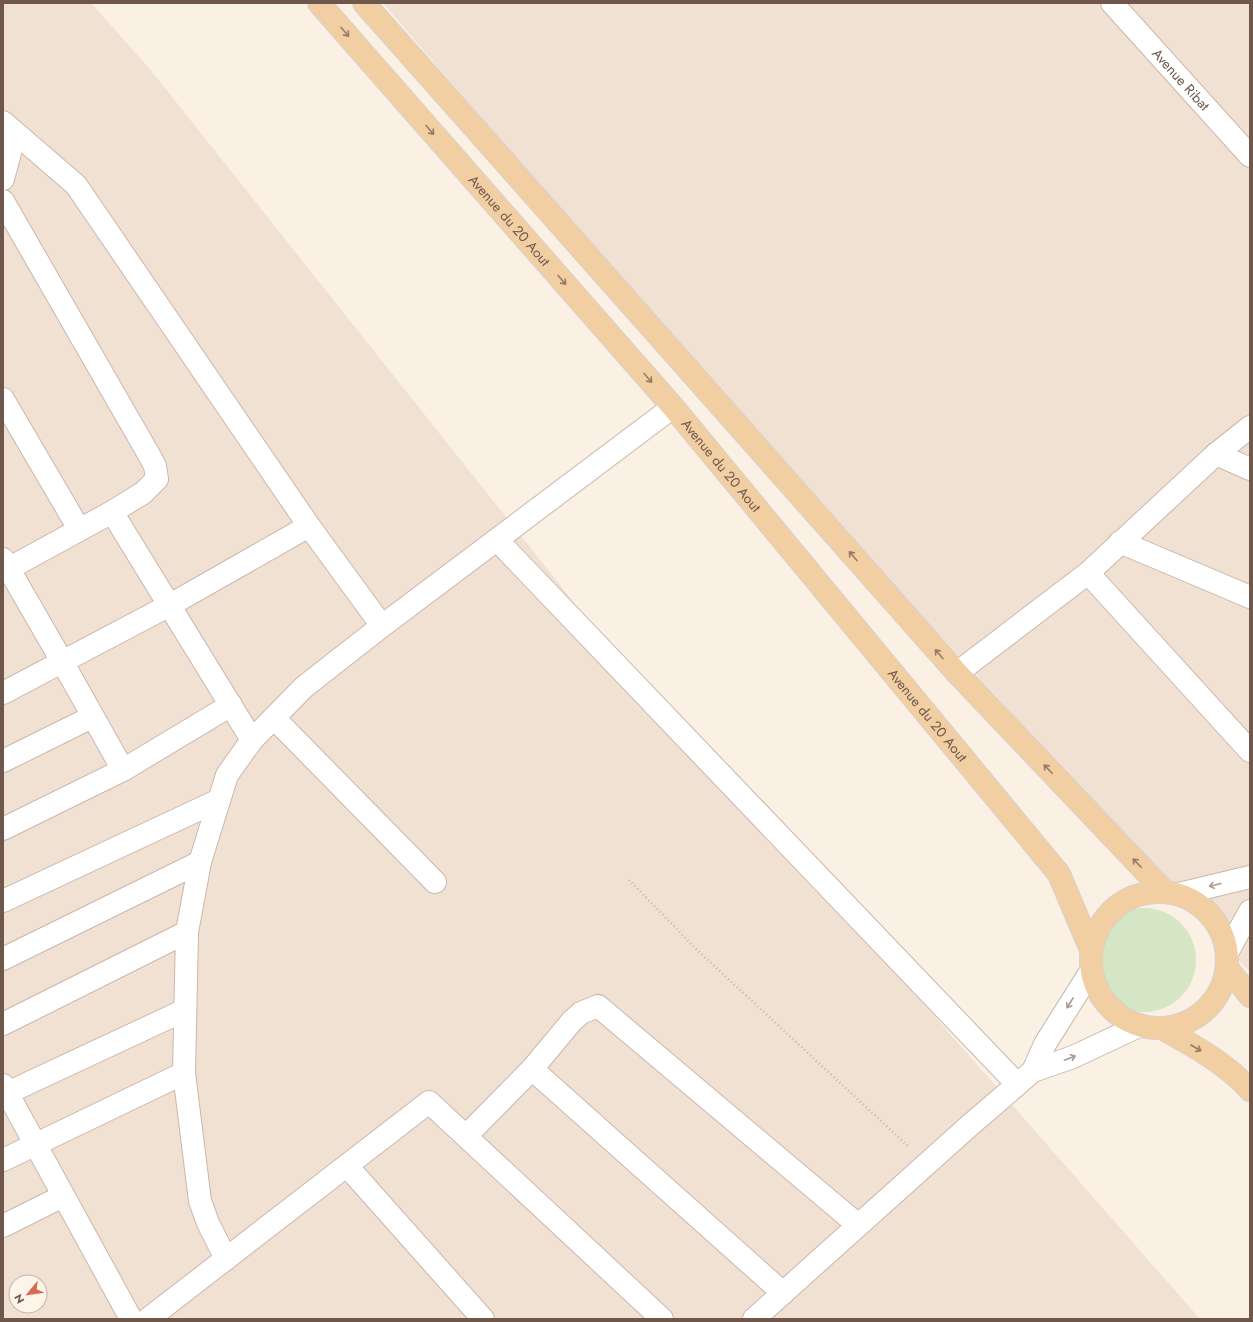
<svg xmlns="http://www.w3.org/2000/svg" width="1253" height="1322" font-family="Jost,sans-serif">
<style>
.residential{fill:#f1e1d3;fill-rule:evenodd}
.green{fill:#d4e6c4}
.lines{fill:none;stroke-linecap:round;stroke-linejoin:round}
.minor-casing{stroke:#cab7ac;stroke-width:24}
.major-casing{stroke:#d7d0cd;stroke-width:24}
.path{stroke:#d1b1a2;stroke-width:2.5;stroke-dasharray:1 3;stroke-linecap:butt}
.minor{stroke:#fff;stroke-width:22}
.major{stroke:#f2cfa3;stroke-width:22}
.oneway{stroke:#977b66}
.oneway2{stroke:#a99a94}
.labels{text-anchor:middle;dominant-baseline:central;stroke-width:4;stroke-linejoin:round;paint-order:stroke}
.street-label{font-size:14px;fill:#70574c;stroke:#fdf4ea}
</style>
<rect width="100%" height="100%" fill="#faf0e4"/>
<g class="residential">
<path d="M3,3H91L149,68L595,629L1200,1319H3ZM16,1282H40V1306H16Z"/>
<path d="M383,3H1250V972L703,378Z"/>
</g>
<circle class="green" cx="1144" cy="960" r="52"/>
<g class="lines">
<g class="minor-casing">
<g id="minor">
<path id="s1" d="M1112,3L1250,156"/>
<path d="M3,122L76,185L309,526L382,626"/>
<path d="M3,179L15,134"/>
<path d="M3,201L148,453L155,466L157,479L143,493L112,512L8,569"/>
<path d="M3,399L79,529"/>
<path d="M1216,454L1250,469"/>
<path d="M112,512L252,740"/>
<path d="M497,540L1017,1084"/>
<path d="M1120,542L1250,597"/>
<path d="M3,559L63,663L123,770"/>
<path d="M1088,573L1250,751"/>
<path d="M957,673L1088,573L1216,454L1250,427"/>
<path d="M3,693L170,605L309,526"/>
<path d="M274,718L435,882"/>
<path d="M3,761L92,717"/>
<path d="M3,829L123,770L231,705"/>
<path d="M1179,894L1250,877"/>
<path d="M3,901L219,800"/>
<path d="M1227,953L1250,911"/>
<path d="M3,959L200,862"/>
<path d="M3,1024L187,932"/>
<path d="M532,1069L783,1293"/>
<path d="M1033,1071L1045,1044L1091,971"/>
<path d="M3,1085L131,1319"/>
<path d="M3,1095L185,1010"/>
<path d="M466,1136L532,1069L572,1021L581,1013L598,1006L858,1225"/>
<path d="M3,1160L184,1073"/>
<path d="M347,1166L483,1319"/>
<path d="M3,1226L63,1196"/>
<path d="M226,1259L208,1223L200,1201L184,1073L187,932L200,862L227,775L252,740L304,687L382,626L673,407"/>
<path d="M148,1319L429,1102L662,1319"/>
<path d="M754,1319L969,1126L1033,1071L1073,1057L1139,1026"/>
</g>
</g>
<g class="major-casing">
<g id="major">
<path id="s2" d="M319,3L673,407L1059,874L1091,950"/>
<path d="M364,3L957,673L1164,891"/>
<circle cx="1159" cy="960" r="68"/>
<path d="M1227,968L1250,996"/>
<path d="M1162,1028C1193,1046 1226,1063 1250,1090"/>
</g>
</g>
<path class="path" d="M629,880L696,949L909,1147"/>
<use href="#minor" class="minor"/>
<use href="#major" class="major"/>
</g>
<defs><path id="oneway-shaft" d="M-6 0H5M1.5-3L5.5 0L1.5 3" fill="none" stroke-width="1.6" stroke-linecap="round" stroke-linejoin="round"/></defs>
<g class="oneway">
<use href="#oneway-shaft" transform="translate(345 32) rotate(49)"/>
<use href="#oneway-shaft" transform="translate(430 130) rotate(49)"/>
<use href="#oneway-shaft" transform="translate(562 280) rotate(49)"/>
<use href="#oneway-shaft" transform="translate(648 378) rotate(49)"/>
<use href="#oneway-shaft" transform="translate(853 556) rotate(-131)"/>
<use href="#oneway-shaft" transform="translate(939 654) rotate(-131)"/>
<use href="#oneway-shaft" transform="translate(1048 769) rotate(-134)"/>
<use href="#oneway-shaft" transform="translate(1137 863) rotate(-134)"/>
<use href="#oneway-shaft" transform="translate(1196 1048) rotate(30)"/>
</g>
<g class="oneway2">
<use href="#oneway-shaft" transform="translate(1215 885) rotate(166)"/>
<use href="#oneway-shaft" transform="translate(1070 1003) rotate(122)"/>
<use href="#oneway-shaft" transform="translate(1070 1058) rotate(-21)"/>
</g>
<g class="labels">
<g class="street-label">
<text stroke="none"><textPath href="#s1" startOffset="103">Avenue Ribat</textPath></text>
<text stroke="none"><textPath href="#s2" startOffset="289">Avenue du 20 Aout</textPath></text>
<text stroke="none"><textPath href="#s2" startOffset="613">Avenue du 20 Aout</textPath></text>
<text stroke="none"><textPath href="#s2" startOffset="937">Avenue du 20 Aout</textPath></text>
</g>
</g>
<rect width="1253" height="1322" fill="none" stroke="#70574c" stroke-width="8"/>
<g transform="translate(28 1294) rotate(241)"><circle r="19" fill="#fdf4ea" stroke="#c5b5ab"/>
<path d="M0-3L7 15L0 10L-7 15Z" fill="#d86955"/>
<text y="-6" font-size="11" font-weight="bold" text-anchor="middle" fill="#70574c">N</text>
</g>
</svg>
